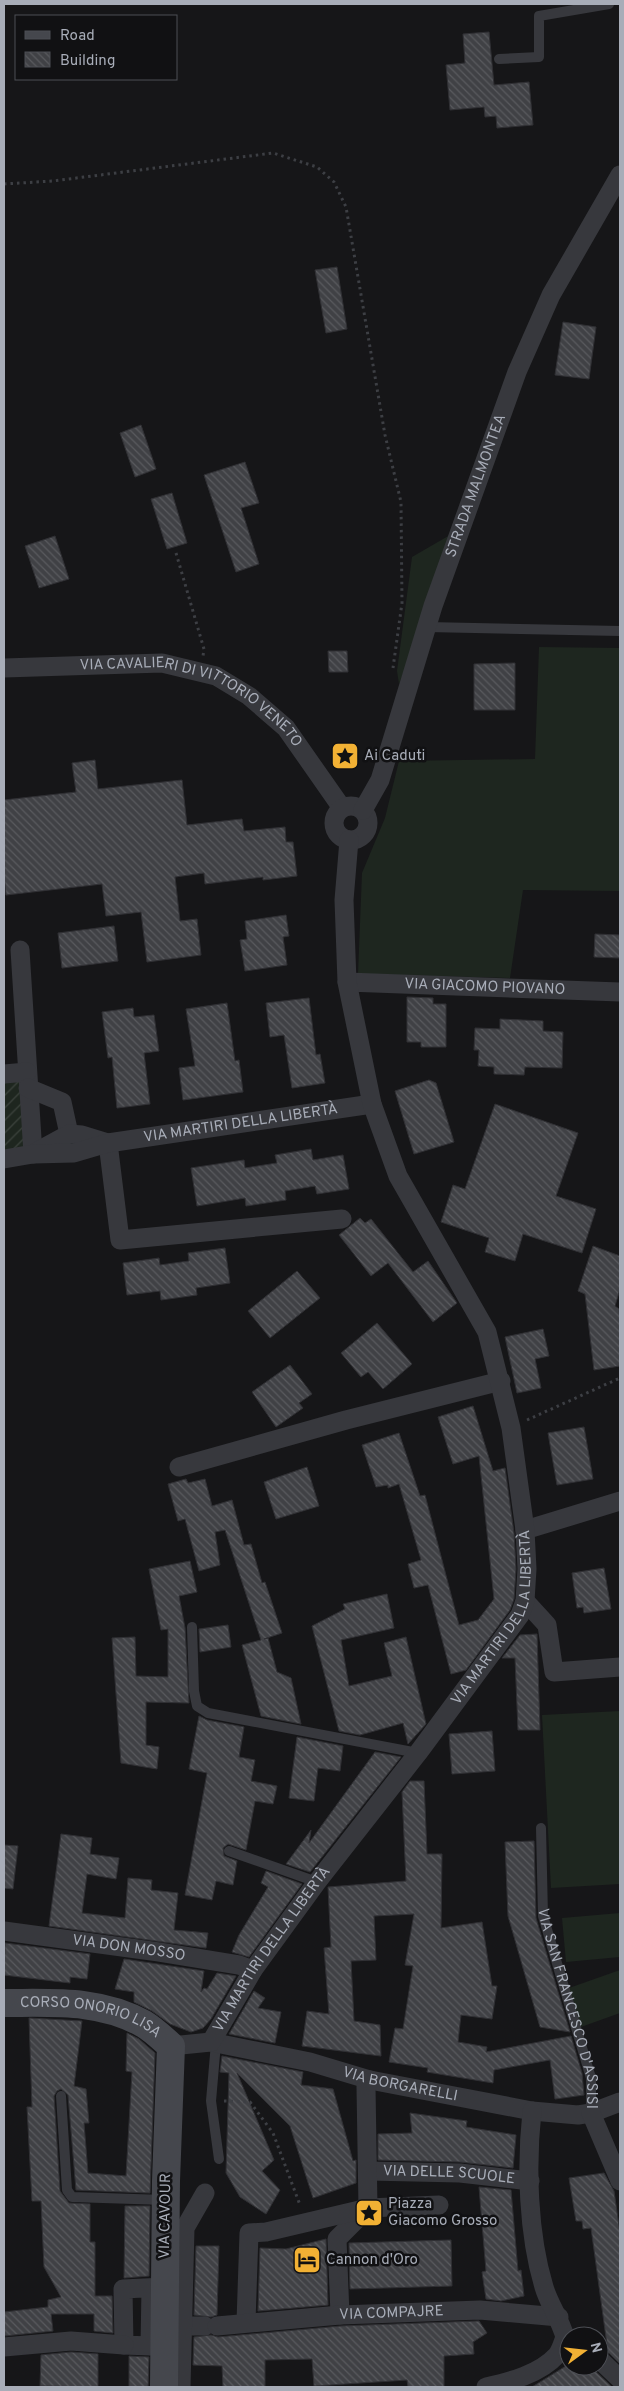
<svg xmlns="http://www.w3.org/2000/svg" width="624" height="2391" font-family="Overpass,sans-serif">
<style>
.grass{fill:#1e261f}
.garden{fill:url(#garden-furrows)}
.building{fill:url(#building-back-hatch);stroke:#303034}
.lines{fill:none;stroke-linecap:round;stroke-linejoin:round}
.path{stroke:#3d3f44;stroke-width:3;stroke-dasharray:2.5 4;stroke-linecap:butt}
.lane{stroke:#37383d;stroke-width:10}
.street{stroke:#37383d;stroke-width:19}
.secondary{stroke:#45474d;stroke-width:28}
.labels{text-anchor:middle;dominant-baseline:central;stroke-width:5;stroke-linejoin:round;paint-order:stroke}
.street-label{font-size:15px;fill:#a8adb8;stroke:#111113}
.poi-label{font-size:15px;fill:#a8adb8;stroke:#111113;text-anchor:start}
</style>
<defs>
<pattern id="garden-furrows" width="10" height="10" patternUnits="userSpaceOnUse" patternTransform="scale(1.25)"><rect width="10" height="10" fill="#1e261f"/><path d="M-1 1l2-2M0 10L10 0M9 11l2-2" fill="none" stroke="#3c433d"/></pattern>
<pattern id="building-back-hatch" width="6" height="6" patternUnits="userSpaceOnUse" patternTransform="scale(1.25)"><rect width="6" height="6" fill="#404145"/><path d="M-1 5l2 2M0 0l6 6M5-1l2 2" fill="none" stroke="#595a5e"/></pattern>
</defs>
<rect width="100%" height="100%" fill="#161618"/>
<g class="grass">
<path d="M450,535L431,601L399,684L397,671L412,557Z"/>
<path d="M539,647L620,648V891L523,890L510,978L358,974L362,873L385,818L399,761L535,759Z"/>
<path d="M620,1711V1884L551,1888L542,1715Z"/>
<path d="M620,1913V1957L566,1962L562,1918Z"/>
<path d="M620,1970V2013L581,2027L569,1988Z"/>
</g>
<path class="garden" d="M27,1072L33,1154L4,1159V1074Z"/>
<g class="building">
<path d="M489,32L494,85L529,82L533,125L497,128L496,116L485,117L484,107L450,110L446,65L465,63L463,34Z"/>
<path d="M337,267L347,329L326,333L315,270Z"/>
<path d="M563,322L596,327L589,379L555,375Z"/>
<path d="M141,425L156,469L135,477L120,433Z"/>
<path d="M245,462L259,503L241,508L259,564L236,572L204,475Z"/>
<path d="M172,493L187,543L167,549L151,499Z"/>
<path d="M55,536L69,579L39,588L25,546Z"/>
<path d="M328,651H347L348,672H329Z"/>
<path d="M515,663V710H474V664Z"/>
<path d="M95,760L98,789L182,780L187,825L242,819L244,831L285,827L286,842H293L297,876L263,880V877L205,884L204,873L175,877L180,921L197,919L201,955L147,962L141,912L106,916L102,884L6,895L4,875V800L76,792L72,763Z"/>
<path d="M286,915L289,936L283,937L287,965L245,971L240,940L247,939L245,921Z"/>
<path d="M114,926L118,961L62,968L58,933Z"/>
<path d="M595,934L620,935V958L594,957Z"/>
<path d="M407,997L433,998V1004H446V1047H421V1042H407Z"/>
<path d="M309,998L316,1055L320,1054L325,1083L292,1088L284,1035L270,1037L266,1003Z"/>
<path d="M227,1003L235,1061L239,1060L243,1092L183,1100L179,1068L195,1066L186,1009Z"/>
<path d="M133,1008L134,1017L154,1015L159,1051L144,1053L150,1104L117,1108L112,1057L108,1058L102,1012Z"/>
<path d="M500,1019L543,1021V1031L563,1032L562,1068L525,1067L524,1075L494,1074V1067L478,1066L479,1050H474L475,1028L500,1029Z"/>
<path d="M429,1080L436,1083L454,1142L414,1154L395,1091Z"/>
<path d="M495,1104L578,1133L556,1196L596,1209L582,1253L523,1234L515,1261L485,1252L489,1238L441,1222L453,1185L465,1189Z"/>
<path d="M311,1149L313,1160L343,1155L349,1189L317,1194L315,1186L285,1191L286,1200L246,1206L245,1198L197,1206L191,1168L244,1160L245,1168L277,1163L275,1155Z"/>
<path d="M360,1218L365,1223L371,1219L413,1272L428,1261L457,1303L433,1322L388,1263L371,1276L339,1235Z"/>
<path d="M593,1246L620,1256V1289L615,1306L619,1309L620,1320V1366L594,1370L585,1294L578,1291Z"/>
<path d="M225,1248L230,1283L196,1288L197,1295L161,1300L160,1291L127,1295L123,1263L159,1258L160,1265L189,1261L188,1253Z"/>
<path d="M297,1271L320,1298L270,1338L248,1311Z"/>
<path d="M377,1323L412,1364L383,1389L368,1372L361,1377L341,1353Z"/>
<path d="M543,1329L549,1356L535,1359L541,1388L517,1393L505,1337Z"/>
<path d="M290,1365L312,1394L299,1403L303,1408L276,1427L252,1392Z"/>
<path d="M473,1406L493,1471L505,1468L514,1533L516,1569L514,1599L510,1610L466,1670L451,1674L428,1585L414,1588L408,1564L421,1560L399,1484L388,1488V1485L376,1487L362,1445L399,1433L420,1496L425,1495L459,1625L478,1620L494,1599L479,1456L453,1464L438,1417Z"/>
<path d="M584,1427L593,1479L557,1485L548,1433Z"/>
<path d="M307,1467L319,1506L276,1519L264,1482Z"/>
<path d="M186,1479L188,1483L205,1479L212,1506L232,1500L244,1545L251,1544L262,1583L265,1582L282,1633L264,1639L268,1638L277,1672L291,1678L301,1724L261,1716L242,1645L261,1640L225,1530L215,1532L220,1565L199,1571L185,1519L178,1521L168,1484Z"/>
<path d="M190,1561L197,1592L179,1596L185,1628L189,1703L146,1702V1745L159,1747L157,1769L121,1763L112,1638L135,1637L136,1676L168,1677V1629L161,1630L149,1569Z"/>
<path d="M604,1568L611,1609L584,1613L583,1607L577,1608L572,1573Z"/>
<path d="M387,1594L394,1628L341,1640L349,1686L392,1676L384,1643L406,1637L426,1724L408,1744L403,1723L360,1735L339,1731L312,1626L345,1609L343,1604Z"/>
<path d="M228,1625L231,1647L200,1652L199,1629Z"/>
<path d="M537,1634L540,1730H518L515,1658H502L520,1635Z"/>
<path d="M199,1716L207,1720L244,1727L239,1757L255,1760L251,1781L277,1786L273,1804L255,1801L246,1850L228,1844L223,1848L224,1856L237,1861L233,1885L216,1881L212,1900L185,1895L207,1773L189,1769Z"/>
<path d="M492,1731L495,1771L452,1774L449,1734Z"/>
<path d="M297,1737L343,1746L340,1771L318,1768L314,1801L289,1798Z"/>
<path d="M375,1752L401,1757L310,1872L286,1864L311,1830L309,1843Z"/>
<path d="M410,1781H424L427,1854H442L441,1928L482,1922L492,1986H497L492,2019L461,2015L458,2042L487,2047L486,2052L571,2036L582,2073L584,2095L555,2099L550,2060L494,2070L493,2083L427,2072L428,2068L389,2062L395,2028L403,2029L413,1966L405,1965L414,1914L374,1916L376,1960L351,1961L354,2021L380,2025L381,2056L302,2046L307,2011L329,2014L324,1948L331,1947L328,1887L406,1881L402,1792Z"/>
<path d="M61,1834L92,1838L90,1854L119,1858L116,1879L87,1874L82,1913L125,1918L128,1878L152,1880L151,1890L178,1893L174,1930L208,1933L206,1948L49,1926Z"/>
<path d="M534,1841L536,1918L570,2032L540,2027L508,1916L505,1842Z"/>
<path d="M4,1845L18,1846L13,1889L4,1888Z"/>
<path d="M266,1871L302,1884L249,1957L232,1952L239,1935L268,1887L261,1883Z"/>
<path d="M5,1943L90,1954L87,1979L70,1977V1983L4,1975Z"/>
<path d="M124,1959L204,1971L201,1992L204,1988L207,1989L217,1973L236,1976L211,2019L203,2028L191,2032L170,2024L152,2011L134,2002V1992L115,1989Z"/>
<path d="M254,1991L265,1998L258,2008L281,2012L275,2043L229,2034Z"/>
<path d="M29,2018L82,2021L74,2086L86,2089L89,2123H84L88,2173L126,2176L132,2072L126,2071L127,2033L139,2039L155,2053L150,2193L76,2190L68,2095L61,2089L57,2091L54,2096L60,2191L69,2203L90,2204V2242H95V2296H112L113,2333L94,2331V2314H51L53,2331L4,2336V2312L48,2307V2300L61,2297L44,2267L41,2201H32L27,2107H32Z"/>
<path d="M222,2056L303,2072L301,2085L333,2089L353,2161L356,2160V2183L313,2198L290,2126L237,2073L274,2160L262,2171L280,2190L266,2214L240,2197L226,2173L229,2073L220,2072Z"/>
<path d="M410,2113L467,2121L466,2127L516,2135L513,2168L460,2162L378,2160V2134L412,2133Z"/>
<path d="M604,2173L614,2191L620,2233V2364L608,2352L591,2228L583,2229L582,2221H576L569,2178Z"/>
<path d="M479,2187L511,2190L518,2271L521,2270L524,2296L501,2301L486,2299L482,2272L486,2271Z"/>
<path d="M125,2206H150L149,2276L124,2278Z"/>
<path d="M326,2239L328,2305L258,2311L260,2248L286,2249Z"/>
<path d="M451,2240L452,2286L350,2289L349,2243Z"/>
<path d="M196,2246H219L217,2315L211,2317L194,2315Z"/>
<path d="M479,2321L487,2333L473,2342L474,2354L444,2356V2387H408L407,2380L314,2386L312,2359L265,2360V2387H223L222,2366L193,2365L194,2337L211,2335L218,2337L341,2326Z"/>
<path d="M71,2352L98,2354V2387L40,2386L41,2355Z"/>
<path d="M129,2356L149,2357L148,2387H129Z"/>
<path d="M566,2366H590L612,2387H532Z"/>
</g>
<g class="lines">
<g class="path">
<path d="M4,184L53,181L273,153L317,167L334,182L346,207L385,435L401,502L402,603L393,668"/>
<path d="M176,553L204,649L203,656"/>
<path d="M527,1420L620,1378"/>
<path d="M224,2101L250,2102L273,2133L300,2205"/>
</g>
<g class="lane">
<path d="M499,59L539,57V16L609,4"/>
<path d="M427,627L620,631"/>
<path d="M192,1627L194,1691L197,1706L208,1713L418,1753"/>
<path id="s1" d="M541,1828L543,1916L591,2078V2113"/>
<path d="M229,1851L317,1882"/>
<path d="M216,2043L211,2101L219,2159"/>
<path d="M61,2096L67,2190L72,2197L165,2200"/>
</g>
<g class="street">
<path id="s2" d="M4,668L162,663L216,676L249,696L286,728L342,808"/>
<circle cx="351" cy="823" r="17"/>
<path id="s3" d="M363,810L380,780L433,606L517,372L551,295L620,175"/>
<path d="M20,950L33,1154"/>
<path id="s4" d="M347,982L620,992"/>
<path d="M4,1074L27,1072"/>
<path d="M28,1088L62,1102L69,1134"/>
<path d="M108,1143L120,1240L342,1219"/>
<path d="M36,1152L69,1134L82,1135L108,1143"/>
<path id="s5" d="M4,1159L33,1154L74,1153L108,1143L372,1104"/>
<path d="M179,1467L346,1420L501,1381"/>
<path d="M525,1530L620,1501"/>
<path d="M525,1601L547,1625L554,1672L620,1667"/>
<path id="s6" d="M4,1931L159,1952L239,1965L253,1970"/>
<path id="s7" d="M211,2042L310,2062L370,2080L532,2111L578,2115L591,2113L620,2102"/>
<path id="s8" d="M171,2046L211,2042L253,1970L317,1882L418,1753L520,1615L525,1601L527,1569L525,1530L511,1428L487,1332L398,1176L372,1104L347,982L344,900L349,840"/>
<path d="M591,2113L620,2181"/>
<path id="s9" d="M368,2171L460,2173L530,2181"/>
<path d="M151,2288L150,2346L124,2345L123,2289L165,2287"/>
<path d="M340,2315L337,2239L368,2208L366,2087L370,2080"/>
<path d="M246,2322L249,2233L266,2232L368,2208L439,2205"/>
<path d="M182,2326H205"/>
<path id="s10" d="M217,2326L340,2315L480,2310L559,2317"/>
<path d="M4,2347L71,2341L124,2345"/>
<path d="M599,2359L620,2379"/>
<path d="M181,2387L185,2228L205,2193"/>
<path d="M486,2387C509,2382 540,2374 557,2355C561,2350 563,2342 565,2337C560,2319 549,2304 544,2287C528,2234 526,2166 532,2111"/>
</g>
<path class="secondary" id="s11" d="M4,2003C52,2003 100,1999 144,2024C154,2030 163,2039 171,2046L166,2181L164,2387"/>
</g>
<defs>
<g id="sight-square" transform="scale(1.4375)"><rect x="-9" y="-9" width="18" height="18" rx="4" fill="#f2b134" stroke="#111113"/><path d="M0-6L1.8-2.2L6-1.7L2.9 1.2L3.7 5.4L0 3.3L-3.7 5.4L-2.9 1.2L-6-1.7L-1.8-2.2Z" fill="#111"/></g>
<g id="hotel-square" transform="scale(1.4375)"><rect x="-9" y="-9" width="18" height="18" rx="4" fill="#f2b134" stroke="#111113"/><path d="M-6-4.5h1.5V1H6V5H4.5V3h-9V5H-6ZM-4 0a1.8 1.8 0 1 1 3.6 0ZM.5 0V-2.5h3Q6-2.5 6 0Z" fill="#111"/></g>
</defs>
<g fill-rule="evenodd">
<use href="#sight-square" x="345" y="756"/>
<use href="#sight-square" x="369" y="2213"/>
<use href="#hotel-square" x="307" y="2260"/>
</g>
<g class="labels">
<g class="street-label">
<text stroke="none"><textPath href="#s3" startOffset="344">STRADA MALMONTEA</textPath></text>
<text stroke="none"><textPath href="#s2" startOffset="199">VIA CAVALIERI DI VITTORIO VENETO</textPath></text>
<text stroke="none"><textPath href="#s4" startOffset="138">VIA GIACOMO PIOVANO</textPath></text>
<text stroke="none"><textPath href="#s5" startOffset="240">VIA MARTIRI DELLA LIBERTÀ</textPath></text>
<text stroke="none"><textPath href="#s8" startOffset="556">VIA MARTIRI DELLA LIBERTÀ</textPath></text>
<text stroke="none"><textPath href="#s6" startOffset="126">VIA DON MOSSO</textPath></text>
<text stroke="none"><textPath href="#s8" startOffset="151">VIA MARTIRI DELLA LIBERTÀ</textPath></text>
<text stroke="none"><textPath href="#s1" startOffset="184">VIA SAN FRANCESCO D'ASSISI</textPath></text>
<text stroke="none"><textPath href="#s11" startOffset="89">CORSO ONORIO LISA</textPath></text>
<text stroke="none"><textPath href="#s7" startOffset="194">VIA BORGARELLI</textPath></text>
<text stroke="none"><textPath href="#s9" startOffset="81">VIA DELLE SCUOLE</textPath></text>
<text transform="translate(166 2216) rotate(-89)">VIA CAVOUR</text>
<text stroke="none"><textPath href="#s10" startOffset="175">VIA COMPAJRE</textPath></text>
</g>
<g class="poi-label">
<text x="364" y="756">Ai Caduti</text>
<text x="388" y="2204">Piazza<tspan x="388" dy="17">Giacomo Grosso</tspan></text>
<text x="326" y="2260">Cannon d'Oro</text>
</g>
</g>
<rect width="624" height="2391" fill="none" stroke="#a8adb8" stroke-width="10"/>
<rect x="15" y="15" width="162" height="65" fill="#111113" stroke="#4d4f55"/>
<rect x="25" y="31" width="25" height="8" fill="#45474d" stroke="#4d4f55"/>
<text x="60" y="40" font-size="15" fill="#a8adb8">Road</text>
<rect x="25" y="52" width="25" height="15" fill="url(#building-back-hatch)" stroke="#4d4f55"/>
<text x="60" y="65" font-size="15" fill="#a8adb8">Building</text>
<g transform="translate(584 2351) rotate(75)"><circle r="24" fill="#111113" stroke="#4d4f55"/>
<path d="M0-4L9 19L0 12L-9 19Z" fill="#f2b134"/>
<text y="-8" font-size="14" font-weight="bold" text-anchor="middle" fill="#a8adb8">N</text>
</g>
</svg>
